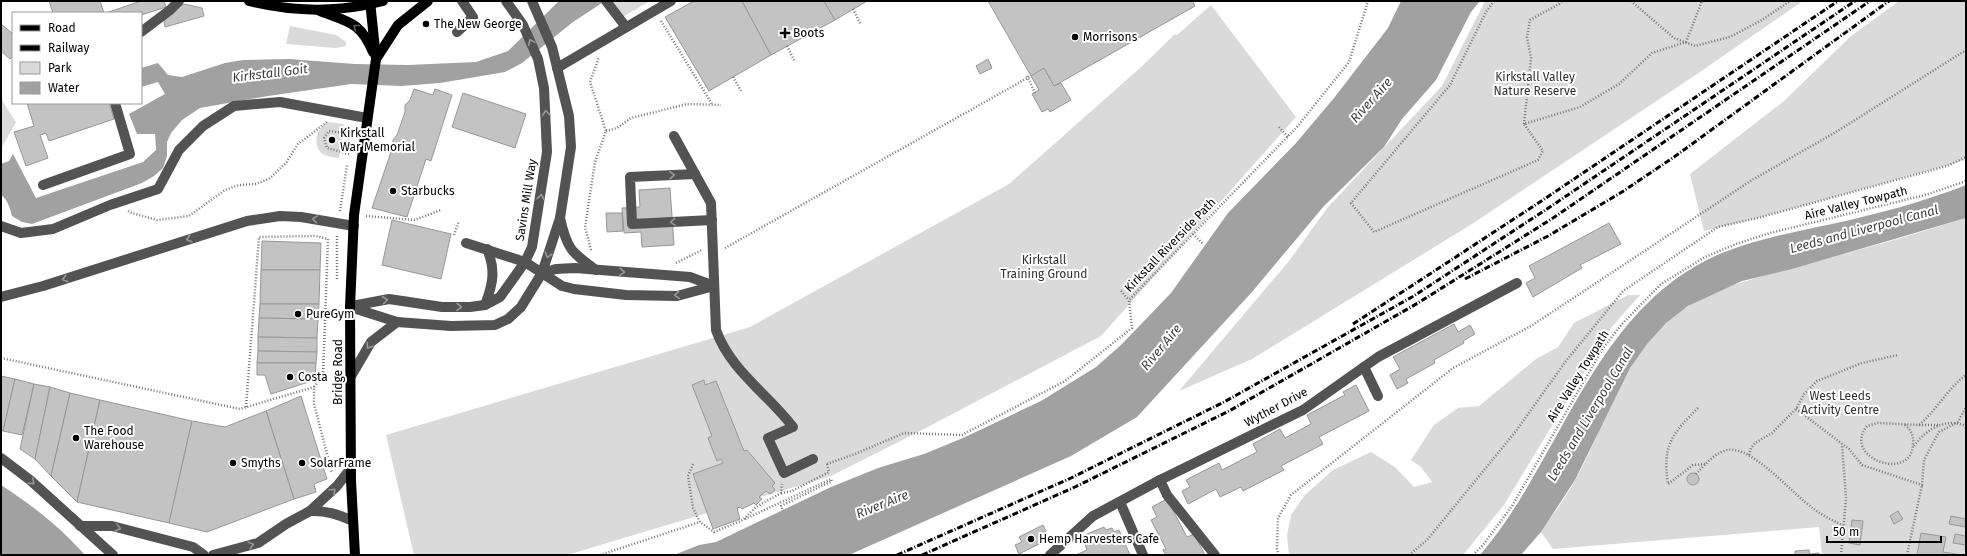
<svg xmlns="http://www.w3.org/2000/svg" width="1967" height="556" font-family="'Fira Sans',sans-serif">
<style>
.green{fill:#dadada}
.water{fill:#a1a1a1}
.building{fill:#c3c3c3;stroke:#979797}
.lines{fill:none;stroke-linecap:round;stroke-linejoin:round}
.path{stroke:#757575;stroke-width:2.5;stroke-dasharray:1 2;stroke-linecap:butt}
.minor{stroke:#535353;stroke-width:10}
.major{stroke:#000;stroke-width:10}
.rail{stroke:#000;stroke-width:3;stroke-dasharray:6 2 1 2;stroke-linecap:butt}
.oneway{stroke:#595959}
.oneway2{stroke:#989898}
.poi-dot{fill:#000;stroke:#fff;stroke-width:1.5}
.labels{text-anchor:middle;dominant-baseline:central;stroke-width:4;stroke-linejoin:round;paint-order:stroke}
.poi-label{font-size:12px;fill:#000;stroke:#fff;text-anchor:start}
.park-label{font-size:12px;fill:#313131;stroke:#fff}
.street-label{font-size:12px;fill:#000;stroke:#fff}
.water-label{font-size:13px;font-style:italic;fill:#424242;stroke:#fff}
</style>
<rect width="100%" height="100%" fill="#fff"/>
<g class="green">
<path d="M611,1H650L621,18Z"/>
<path d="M1483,1H1803L1697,74L1472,224L1252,359L1179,391L1289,261L1328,207L1442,86L1484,3Z"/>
<path d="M1899,1H1966V160L1758,218L1704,231L1690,174L1784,101L1851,36Z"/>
<path d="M1211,5L1296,117L1101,336L924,429L831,476L567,555H414L386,435L750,327L1009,184L1140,68L1175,34L1177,35Z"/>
<path d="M290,26L336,35L346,42V46L336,48L286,44Z"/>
<path d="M1,99L16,122L1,149Z"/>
<path d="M328,122L344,124L339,158C334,157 327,157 323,154C311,146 317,127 328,122Z"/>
<path d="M1966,218V555H1822L1819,527L1553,549L1541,532C1552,515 1566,498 1576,479C1600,435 1615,383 1647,343C1694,287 1749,281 1815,262C1866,248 1916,234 1966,218Z"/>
<path d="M1628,295H1640L1611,328L1504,505L1463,555H1289L1287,535L1291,515L1305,495L1333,470L1371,452L1395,467L1414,487L1432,482L1421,467L1411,460L1434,425L1458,408L1479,406L1536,359L1558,347L1574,323Z"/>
</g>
<g class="water">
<path d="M559,1H605L573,22L522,63L505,72L440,83L401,86L351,84L268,96L200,108L182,120L171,133L167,142V156L163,168L154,176L142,183L32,224L22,222L12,216C10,208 8,200 1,195V164L9,161L13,154L36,198L143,162L156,150L155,134H137L129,114L165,94L158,82L141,87V68L158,63L168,75L182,77L225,63L243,60L289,59L355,64L408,65L476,62L508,51Z"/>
<path d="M1401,1H1480L1471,12L1436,80L1402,119L1384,147L1324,206L1252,292L1137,417L1071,456L849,555H674L699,545L716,542L831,487L878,468L924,454L963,438L1041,401L1096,367L1121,345L1171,293L1228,213L1296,143L1334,98L1388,28Z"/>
<path d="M1966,185V218L1792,269L1742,281L1688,306L1666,323L1647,344L1630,368L1575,480L1541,532L1521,555H1480C1564,457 1593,307 1722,253C1757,239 1794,232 1832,224C1877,214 1923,202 1966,185Z"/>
<path d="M1,485C32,505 60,527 85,555H1Z"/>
</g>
<g class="building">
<path d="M49,1H100L104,13H53Z"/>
<path d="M141,1H164L166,7L141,15V13H106Z"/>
<path d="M694,1H742L771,55L709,91L665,17Z"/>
<path d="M742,1H824L835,20L771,55Z"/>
<path d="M824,1H867L835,20Z"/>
<path d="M988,1H1193L1195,6L1054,86L1044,68L1031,76Z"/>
<path d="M184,4L202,8L204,16L165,27L163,17Z"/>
<path d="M1,24L13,34V56L10,59L1,51Z"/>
<path d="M988,59L992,68L980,74L976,66Z"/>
<path d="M1044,68L1054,86L1061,83L1071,100L1050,112L1048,109L1042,112L1032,94L1039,90L1031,76Z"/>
<path d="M414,89L433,95L435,89L452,95L431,161L426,159L407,217L372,208L393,146V140L397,135L405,112V105L410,100Z"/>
<path d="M463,93L526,114L515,148L452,127Z"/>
<path d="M27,103H109L114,119L49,141L46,133L40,135L48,158L26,166L14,132L34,126Z"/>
<path d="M670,188L674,245L642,247L641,232L624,233L622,208L640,207L639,190Z"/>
<path d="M606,213H622L623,231L607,232Z"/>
<path d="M392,220L451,234L441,279L382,265Z"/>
<path d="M1609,223L1621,244L1580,265L1582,268L1533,297L1526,283L1535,278L1529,266Z"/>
<path d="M262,241L321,243L320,270H261Z"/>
<path d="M261,270H320L319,304H260Z"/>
<path d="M260,304H319L318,319L259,318Z"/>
<path d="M259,318L318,319L317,338L258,337Z"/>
<path d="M1454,324L1458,332L1470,325L1475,334L1463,341L1464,343L1434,360L1435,363L1406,379L1408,383L1397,389L1390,375L1400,369L1393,357Z"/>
<path d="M258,337L317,338V352L258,351Z"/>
<path d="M258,351L317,352L316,363H257Z"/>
<path d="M257,363H316L315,380L271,394L265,375H257Z"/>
<path d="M1,376L15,379L3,431L1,430Z"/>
<path d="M15,379L34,384L22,435L3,431Z"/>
<path d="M704,380L705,385L716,381L744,451L747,450L775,483L772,486L775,490L770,494L766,491L759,497L762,499L756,505L754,503L742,509L740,507L737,508L740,519L713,529L693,474L723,463L721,459L717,461L708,438L712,436L692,385Z"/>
<path d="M34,384L50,387L35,459L20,449Z"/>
<path d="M1356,385L1369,411L1319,437L1323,444L1281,466L1284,470L1243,491L1241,487L1220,497L1216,489L1188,504L1182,491L1190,487L1186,480L1219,463L1222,470L1257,452L1253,444L1280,429L1285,438L1311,424L1307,415L1345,395L1343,392Z"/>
<path d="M50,387L70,393L51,476L35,459Z"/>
<path d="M70,393L100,400L77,502L51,476Z"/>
<path d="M301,396L327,479L314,484L316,492L294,499L266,411Z"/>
<path d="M100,400L192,421L169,523L77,502Z"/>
<path d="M266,411L294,499L207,532L169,523L192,421L225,427Z"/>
<circle cx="1693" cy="479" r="6"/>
<path d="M1167,499L1187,537L1194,534L1205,555H1166L1163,550L1166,549L1151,520L1157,517L1152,507Z"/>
<path d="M1898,511L1903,519L1894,524L1890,516Z"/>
<path d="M1951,516L1966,519V527L1949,524Z"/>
<path d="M1852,520L1863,521L1860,545L1849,543Z"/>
<path d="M1043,525L1046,531L1039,535L1043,542L1019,554L1015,545L1022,542L1019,537Z"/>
<path d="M1104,527L1106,530L1112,528L1114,532L1119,530L1130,555H1076L1087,550L1082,536Z"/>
<path d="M1921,533L1946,537L1943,552L1961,555H1917Z"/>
<path d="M1955,534L1966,536V545L1953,543Z"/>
<path d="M1809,550L1810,554L1819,553V555H1795V551Z"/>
</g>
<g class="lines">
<g class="path">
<path d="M1494,1L1486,12L1450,85L1351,203L1374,232L1538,160L1543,151L1524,124L1580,107L1619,84L1652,53L1686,42L1702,1"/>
<path d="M1631,1L1674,38L1695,46L1730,37L1762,20L1790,1"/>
<path d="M853,9L861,25"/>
<path d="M661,21L712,104"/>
<path d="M787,46L795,62"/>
<path d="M1027,76L1035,93"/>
<path d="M733,77L741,91"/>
<path d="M1524,124L1531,58L1527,37L1530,20L1559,4L1562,1"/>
<path d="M1279,127L1288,137"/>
<path d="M606,131L617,128L631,118L687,104L721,105"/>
<path d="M349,154L327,148L324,138L329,131L352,134"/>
<path d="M128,211L132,213L157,220L189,216L225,190L239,185L256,184L269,179L286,163L298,144L327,122"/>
<path d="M340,211L347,165"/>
<path d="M366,216L414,220L441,210"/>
<path d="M1193,234L1203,244"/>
<path d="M454,235L459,221"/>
<path d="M725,248L1031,76"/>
<path d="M591,250L585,227L595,162L606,131L590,82L599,57"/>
<path d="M676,263L702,250"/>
<path d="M337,279V236"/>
<path d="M1121,291L1129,300"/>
<path d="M1,358L240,409L314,387"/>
<path d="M246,407L259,237L316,236L328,239L323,376L314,387V404L332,473"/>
<path d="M1698,408C1672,434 1662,445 1668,484L1693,465L1707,464"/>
<path d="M1796,409L1849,449L1862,465L1922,485L1924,460L1939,432L1958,422L1966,407"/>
<path d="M1905,425C1911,430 1914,436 1913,444C1912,483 1841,458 1867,426L1878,423L1919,425C1937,410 1947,389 1966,375"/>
<path d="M1919,425H1940"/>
<path d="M1914,446C1925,430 1946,417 1966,426"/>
<path d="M1749,455L1751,448L1755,443L1772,433L1796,409L1804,394L1817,381L1862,363L1898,355"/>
<path d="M693,464L688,476L693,508L700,522L714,532L743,520L756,507L781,493L782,484"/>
<path d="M827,464L855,454L904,433L962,435L1065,381L1132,328L1129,300L1297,127L1349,62L1368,1"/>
<path d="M1696,474C1705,465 1715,452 1728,450C1753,446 1793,495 1814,509C1823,516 1834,521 1844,526"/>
<path d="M781,493L792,491L829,472L827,464"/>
<path d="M745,519L831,479L832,481L781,506L783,511"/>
<path d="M600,555L700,522"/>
<path d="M1279,555L1277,549L1278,518L1291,495L1453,368L1531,326L1752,180L1836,132L1966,50"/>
<path d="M1409,555L1427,540L1516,431L1566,361L1623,291L1718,227L1758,218L1947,166L1966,157"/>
<path d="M1473,555L1483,545L1512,506L1603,348L1622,324L1661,284L1705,257L1736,244L1770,233L1929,194L1966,181"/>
<path d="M1841,555L1846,498L1842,445"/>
<path d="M1907,555L1922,485"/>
</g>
<g class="minor">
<path d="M606,1L626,27"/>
<path d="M141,32L170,10L179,1"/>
<path d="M457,32L473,17L462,1"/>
<path d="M557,68L671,1"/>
<path d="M674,136L711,203L716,330C730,370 768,394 793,427L768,438L784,473L813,459"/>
<path d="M695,174L630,177L632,224L712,220"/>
<path d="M43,185L130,154L115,103"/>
<path d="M560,218C567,249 571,252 596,270"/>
<path d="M1,226L21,233L53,229L110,205L158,189L179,150L203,126L234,106L280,102L367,118"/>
<path d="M466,243L525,262L562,286L574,289L626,295L677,296L714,286"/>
<path d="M542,273L556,269L575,268L690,277L714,286"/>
<path d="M1,297L43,286L247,221L280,216L301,217L354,226"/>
<path d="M485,305C493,284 496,270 487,249"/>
<path d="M352,306L389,299L442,307H470L485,305L500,297L525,262L532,247L547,152L544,88L538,59L523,25L506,1"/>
<path d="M350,307L397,322L451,326L495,325L508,319L521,307L542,273L560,218L571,147L569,116L552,47L532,1"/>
<path d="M1364,367L1378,396"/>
<path d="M350,378L371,342L397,322"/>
<path d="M1,458L30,480L113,555"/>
<path d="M1160,480L1167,495L1215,555"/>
<path d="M1120,502L1143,555"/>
<path d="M310,511C326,510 339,515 353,521"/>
<path d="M80,526H112L193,547L204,555"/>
<path d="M213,555L258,543L286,524L310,511L337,486L351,468"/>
<path d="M1050,555L1093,516L1160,480L1303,410L1378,357L1517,283"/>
</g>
<g class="major">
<path d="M249,1C293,12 338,13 383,1"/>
<path d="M320,11C348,22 360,21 373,52"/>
<path d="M376,59L398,25L428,1"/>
<path d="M355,555L351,481L350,307L354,215L376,59L370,1"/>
</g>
<g class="rail">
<path d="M1465,279L1548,236L1622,192L1674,157L1889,1"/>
<path d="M1353,324L1537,204L1838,1"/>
<path d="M897,555L1071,478L1224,402L1412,297L1544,211L1855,1"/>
<path d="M922,555L1075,487L1229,411L1418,303L1553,218L1870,1"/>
</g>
</g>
<defs><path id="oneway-chevron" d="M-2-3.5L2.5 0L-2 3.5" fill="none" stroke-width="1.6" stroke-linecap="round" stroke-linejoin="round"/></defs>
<use class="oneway" href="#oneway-chevron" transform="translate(356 27) rotate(-142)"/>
<g class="oneway2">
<use href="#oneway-chevron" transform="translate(531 42) rotate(-114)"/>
<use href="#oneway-chevron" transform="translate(546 113) rotate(-95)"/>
<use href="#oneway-chevron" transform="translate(672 175) rotate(-3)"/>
<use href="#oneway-chevron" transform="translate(541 197) rotate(-80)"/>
<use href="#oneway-chevron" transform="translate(315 219) rotate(-171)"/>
<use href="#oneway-chevron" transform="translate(673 222) rotate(177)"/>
<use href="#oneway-chevron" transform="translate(189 239) rotate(163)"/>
<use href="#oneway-chevron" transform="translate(548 255) rotate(109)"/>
<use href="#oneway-chevron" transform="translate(622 272) rotate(4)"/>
<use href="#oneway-chevron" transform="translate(65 279) rotate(162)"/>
<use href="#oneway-chevron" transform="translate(677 295) rotate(176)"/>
<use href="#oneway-chevron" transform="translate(385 300) rotate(-7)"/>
<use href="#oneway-chevron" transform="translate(459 307) rotate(1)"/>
<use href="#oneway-chevron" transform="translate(369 346) rotate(123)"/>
<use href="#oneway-chevron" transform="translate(32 482) rotate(41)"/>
<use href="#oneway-chevron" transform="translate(333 491) rotate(-45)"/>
<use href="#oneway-chevron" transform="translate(118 528) rotate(14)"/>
<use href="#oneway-chevron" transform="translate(251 545) rotate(-15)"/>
</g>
<g class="poi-dot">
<circle cx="426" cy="24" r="4"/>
<path d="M783 27h4v4h4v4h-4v4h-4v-4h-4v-4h4z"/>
<circle cx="1075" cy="37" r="4"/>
<circle cx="332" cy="140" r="4"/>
<circle cx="393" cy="191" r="4"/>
<circle cx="298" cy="314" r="4"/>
<circle cx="290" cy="377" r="4"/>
<circle cx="76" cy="438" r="4"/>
<circle cx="233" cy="463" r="4"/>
<circle cx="302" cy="463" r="4"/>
<circle cx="1031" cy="539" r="4"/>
</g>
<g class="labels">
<g class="poi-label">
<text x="434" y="24">The New George</text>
<text x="793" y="33">Boots</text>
<text x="1083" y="37">Morrisons</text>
<text x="340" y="133">Kirkstall<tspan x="340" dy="14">War Memorial</tspan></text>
<text x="401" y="191">Starbucks</text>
<text x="306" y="314">PureGym</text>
<text x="298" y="377">Costa</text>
<text x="84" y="431">The Food<tspan x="84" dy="14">Warehouse</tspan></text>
<text x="241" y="463">Smyths</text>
<text x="310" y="463">SolarFrame</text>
<text x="1039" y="539">Hemp Harvesters Cafe</text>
</g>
<g class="park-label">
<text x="1535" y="77">Kirkstall Valley<tspan x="1535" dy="14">Nature Reserve</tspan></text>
<text x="1044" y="260">Kirkstall<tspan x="1044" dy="14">Training Ground</tspan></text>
<text x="1840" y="396">West Leeds<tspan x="1840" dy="14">Activity Centre</tspan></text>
</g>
<g class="street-label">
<text transform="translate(526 200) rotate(-81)">Savins Mill Way</text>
<text transform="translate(1856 203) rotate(-14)">Aire Valley Towpath</text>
<text transform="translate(1170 245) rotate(-46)">Kirkstall Riverside Path</text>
<text transform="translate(338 372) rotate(-90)">Bridge Road</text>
<text transform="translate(1578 376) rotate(-58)">Aire Valley Towpath</text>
<text transform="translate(1276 407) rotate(-28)">Wyther Drive</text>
</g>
<g class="water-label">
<text transform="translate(270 73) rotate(-7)">Kirkstall Goit</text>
<text transform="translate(1371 100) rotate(-48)">River Aire</text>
<text transform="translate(1864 229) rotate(-15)">Leeds and Liverpool Canal</text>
<text transform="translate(1161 347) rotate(-50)">River Aire</text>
<text transform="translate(1590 414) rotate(-59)">Leeds and Liverpool Canal</text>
<text transform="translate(882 504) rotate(-22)">River Aire</text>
</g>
</g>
<rect width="1967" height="556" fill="none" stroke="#000000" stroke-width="4"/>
<rect x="12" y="12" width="130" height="92" fill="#ffffff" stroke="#999999"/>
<rect x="20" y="25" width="20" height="6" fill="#000000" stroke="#999999"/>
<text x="48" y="32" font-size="12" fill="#000000">Road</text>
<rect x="20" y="45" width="20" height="6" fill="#000000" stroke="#999999"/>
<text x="48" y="52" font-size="12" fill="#000000">Railway</text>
<rect x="20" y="62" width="20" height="12" fill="#dadada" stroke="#999999"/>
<text x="48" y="72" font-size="12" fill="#000000">Park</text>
<rect x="20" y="82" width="20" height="12" fill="#a1a1a1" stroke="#999999"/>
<text x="48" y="92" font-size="12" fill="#000000">Water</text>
<path d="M1827 536v6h114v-6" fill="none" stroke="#000000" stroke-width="2"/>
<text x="1833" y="536" font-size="12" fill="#000000" stroke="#ffffff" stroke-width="3" paint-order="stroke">50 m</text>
</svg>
